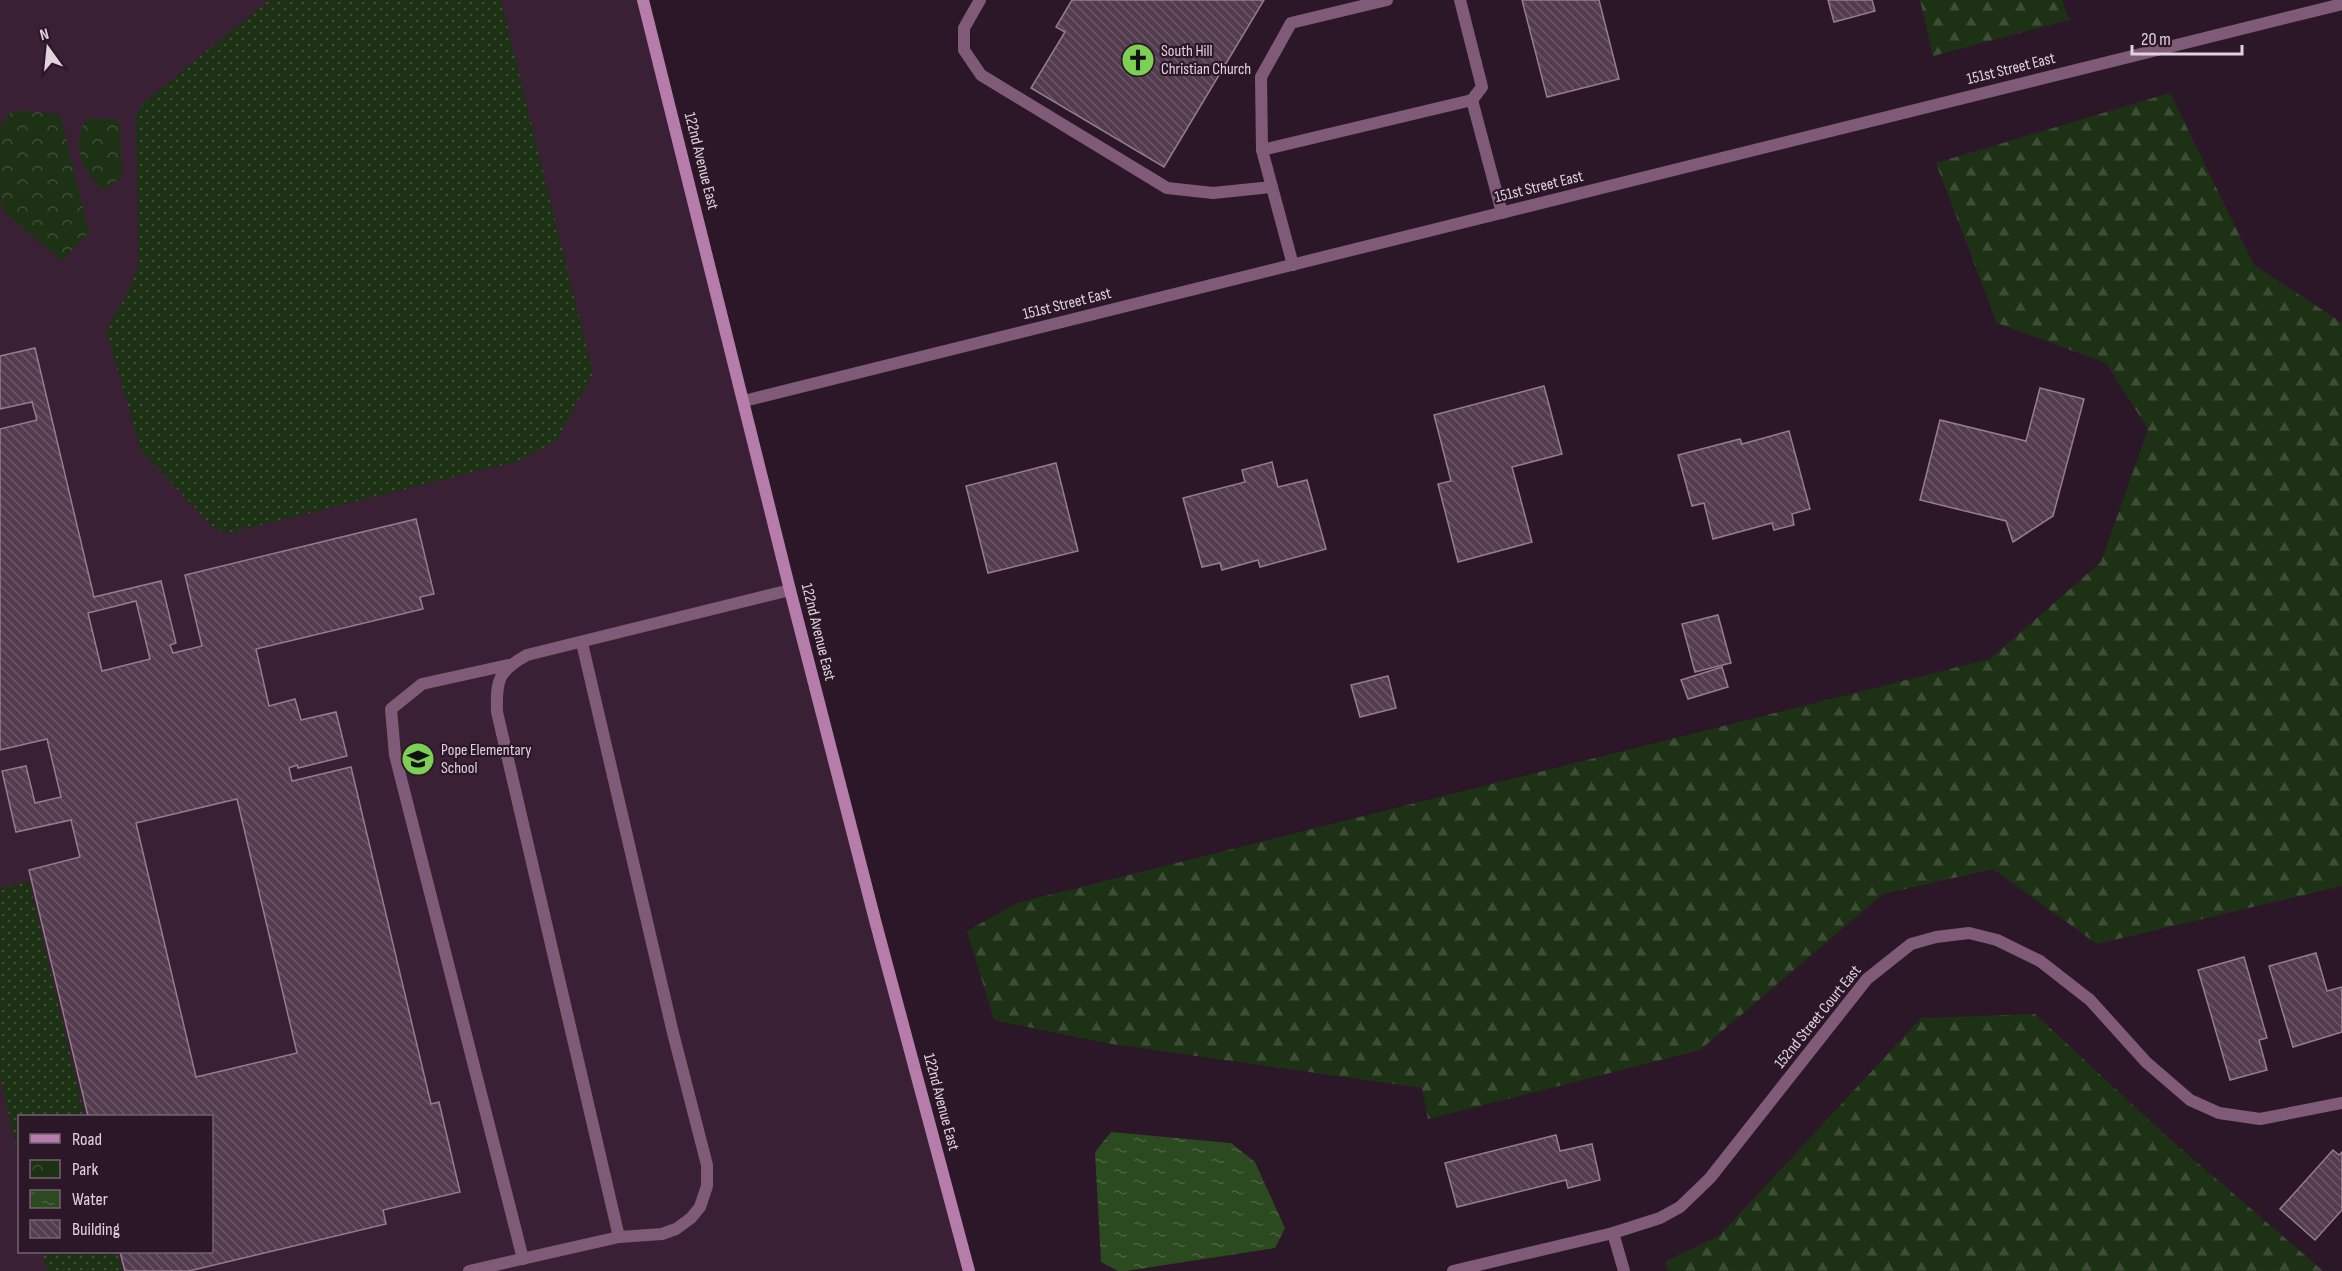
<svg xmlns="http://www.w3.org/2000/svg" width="2342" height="1271" font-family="'Sofia Sans Condensed',sans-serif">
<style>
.built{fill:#392034;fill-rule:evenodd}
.grass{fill:url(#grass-dots)}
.forest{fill:url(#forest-firs)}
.park{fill:url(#park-crowns)}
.water{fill:url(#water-ripples)}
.building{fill:url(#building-back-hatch);stroke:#977c90;stroke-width:1.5;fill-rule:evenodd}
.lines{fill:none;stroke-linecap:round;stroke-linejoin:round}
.lane{stroke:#805b77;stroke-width:12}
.street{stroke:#805b77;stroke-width:12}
.secondary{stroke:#b77daa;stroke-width:12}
.labels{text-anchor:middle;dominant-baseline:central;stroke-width:4.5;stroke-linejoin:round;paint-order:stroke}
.poi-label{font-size:16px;fill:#e1d2dd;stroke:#2c1728;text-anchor:start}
.street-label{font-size:16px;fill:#e1d2dd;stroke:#2c1728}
</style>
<defs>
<pattern id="grass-dots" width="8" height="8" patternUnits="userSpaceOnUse" patternTransform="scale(1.5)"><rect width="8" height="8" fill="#1d3114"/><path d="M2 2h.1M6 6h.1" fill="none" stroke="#3e4e36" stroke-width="1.8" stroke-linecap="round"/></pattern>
<pattern id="forest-firs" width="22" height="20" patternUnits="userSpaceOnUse" patternTransform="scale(1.5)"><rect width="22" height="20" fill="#1d3114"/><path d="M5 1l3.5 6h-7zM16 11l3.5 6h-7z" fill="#3e4e36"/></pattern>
<pattern id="park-crowns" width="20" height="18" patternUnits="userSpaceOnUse" patternTransform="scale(1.5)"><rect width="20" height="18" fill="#1d3114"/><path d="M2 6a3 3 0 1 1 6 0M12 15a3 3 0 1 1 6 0" fill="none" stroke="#3e4e36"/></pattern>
<pattern id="water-ripples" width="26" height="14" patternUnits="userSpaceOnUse" patternTransform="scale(1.5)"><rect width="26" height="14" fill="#2c4a1f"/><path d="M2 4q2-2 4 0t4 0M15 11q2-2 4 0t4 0" fill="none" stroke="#4a633f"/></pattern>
<pattern id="building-back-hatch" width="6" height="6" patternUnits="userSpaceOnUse" patternTransform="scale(1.5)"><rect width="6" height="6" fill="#533c4e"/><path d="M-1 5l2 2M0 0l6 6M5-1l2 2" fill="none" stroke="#6b5767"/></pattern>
</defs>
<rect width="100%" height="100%" fill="#2c1728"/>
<path class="built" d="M0,0H643L969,1271H0ZM20,1116H212V1252H20Z"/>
<g class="grass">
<path d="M269,0H501L593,373L557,440L519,461L233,532L216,530L141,451L106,331L130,288L139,264L136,117L142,104Z"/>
<path d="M29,881L85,1116H20L19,1158L0,1077V888Z"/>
<path d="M42,1252H117L122,1271H47Z"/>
</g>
<g class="forest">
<path d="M1920,0H2062L2069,20L1933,56Z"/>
<path d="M2170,93L2254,265L2342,323V886L2097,944L1993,869L1883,894L1700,1050L1428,1119L1422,1088L1105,1043L994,1020L967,931L1017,903L1990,659L2101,562L2148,429L2106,363L1997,323L1936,163Z"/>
<path d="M2035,1014L2164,1134L2323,1271H1668L1665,1262L1720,1235L1921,1018Z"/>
</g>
<g class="park">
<path d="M12,110L60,114L89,232L62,261L3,211L0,198V127Z"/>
<path d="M90,118L117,120L120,124L122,176L107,189L100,188C95,181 89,175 85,168C77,153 75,128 90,118Z"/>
</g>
<path class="water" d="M1111,1132L1231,1143L1255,1162L1285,1228L1275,1248L1126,1271H1118L1101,1262L1095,1152Z"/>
<g class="building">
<path d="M1072,0H1264L1164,167L1031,88L1065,32L1056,27Z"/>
<path d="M1522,0H1599L1619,79L1547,97Z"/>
<path d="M1828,0H1872L1875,11L1834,22Z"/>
<path d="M35,348L94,597L161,581L176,643L170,645L173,653L202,646L185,575L416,519L434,594L420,597L423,609L256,649L269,706L295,699L301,720L336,712L347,756L298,768L297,765L289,768L292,781L351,767L431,1104L439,1102L460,1192L383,1210L386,1224L189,1271H125L120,1252H212V1116H88L29,870L80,857L71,820L16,832L2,771L26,766L35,803L61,797L47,739L0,750V429L37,420L32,402L0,409V356ZM136,601L150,659L102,671L88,613ZM237,799L297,1053L196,1077L136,823Z"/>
<path d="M1544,386L1562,454L1512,467L1532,542L1458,562L1438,484L1451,481L1434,415Z"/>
<path d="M2040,388L2084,399L2053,516L2013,542L2006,521L1920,500L1940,420L2026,441Z"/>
<path d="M1789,431L1810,509L1792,514L1794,525L1774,530L1772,523L1713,539L1704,503L1692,506L1678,455L1740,439L1742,444Z"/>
<path d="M1272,462L1278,487L1307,480L1326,549L1260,567L1258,560L1222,570L1220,563L1202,567L1183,498L1245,482L1242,470Z"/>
<path d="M1056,463L1078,551L988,573L966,486Z"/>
<path d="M1718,615L1731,663L1695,672L1682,624Z"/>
<path d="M1722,667L1728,687L1688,699L1681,680Z"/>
<path d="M1388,676L1396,708L1360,717L1351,685Z"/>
<path d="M2316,953L2327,991L2342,987V1032L2293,1047L2269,966Z"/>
<path d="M2244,957L2267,1038L2259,1040L2267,1070L2230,1080L2198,970Z"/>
<path d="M1556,1135L1560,1151L1592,1144L1600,1180L1568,1188L1566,1180L1457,1207L1445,1163Z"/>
<path d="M2333,1150L2339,1155L2342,1152V1210L2315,1240L2280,1209Z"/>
</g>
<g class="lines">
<g class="lane">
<path d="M980,0L964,28V50L981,75L1167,188L1213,193L1272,187"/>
<path d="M1472,100L1502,213"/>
<path d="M1262,150L1472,100L1482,87L1460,0"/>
<path d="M1293,265L1262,150L1261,77L1291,23L1387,0"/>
<path d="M508,665L422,684L391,709L395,755L523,1259"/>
<path d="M619,1237L497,712C496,680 498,671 527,655L790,590"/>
<path d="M469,1271L619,1237L662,1234L676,1229L691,1218L700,1207L707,1186V1165L673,1033L582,643"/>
</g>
<g class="street">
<path d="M744,401L2342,4"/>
<path d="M1613,1233L1624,1271"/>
<path d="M1453,1271L1613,1233L1660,1218L1680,1207L1710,1178L1867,979L1911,944L1936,937L1969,933L1997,940L2040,961L2090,1000L2146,1062L2190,1100L2219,1113L2260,1119L2342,1103"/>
</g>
<path class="secondary" d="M643,0L790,590L876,924L969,1271"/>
</g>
<defs>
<g id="church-disc" transform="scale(1.725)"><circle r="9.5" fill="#7cd155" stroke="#2c1728"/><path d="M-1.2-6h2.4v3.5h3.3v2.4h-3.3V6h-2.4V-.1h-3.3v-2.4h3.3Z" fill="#111"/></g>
<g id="school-disc" transform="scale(1.725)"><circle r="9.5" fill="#7cd155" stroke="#2c1728"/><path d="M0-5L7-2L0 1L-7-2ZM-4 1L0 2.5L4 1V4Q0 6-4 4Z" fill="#111"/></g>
</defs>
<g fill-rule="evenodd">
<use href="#church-disc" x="1138" y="60"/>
<use href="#school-disc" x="418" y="759"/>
</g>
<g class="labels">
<g class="poi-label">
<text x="1161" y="51">South Hill<tspan x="1161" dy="18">Christian Church</tspan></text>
<text x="441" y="750">Pope Elementary<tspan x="441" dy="18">School</tspan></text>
</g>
<g class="street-label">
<text transform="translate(2011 69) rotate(-14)">151st Street East</text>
<text transform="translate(701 161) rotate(76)">122nd Avenue East</text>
<text transform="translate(1539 187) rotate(-14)">151st Street East</text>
<text transform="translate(1067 304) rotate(-14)">151st Street East</text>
<text transform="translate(818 632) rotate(76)">122nd Avenue East</text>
<text transform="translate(1818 1017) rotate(-51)">152nd Street Court East</text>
<text transform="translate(941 1102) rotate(75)">122nd Avenue East</text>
</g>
</g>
<rect x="18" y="1115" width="195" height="138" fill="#2c1728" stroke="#746270" stroke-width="1.5"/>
<rect x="30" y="1134" width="30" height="9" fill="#b77daa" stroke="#746270" stroke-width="1.5"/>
<text x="72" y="1145" font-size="18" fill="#e1d2dd">Road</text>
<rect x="30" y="1160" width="30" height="18" fill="url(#park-crowns)" stroke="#746270" stroke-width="1.5"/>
<text x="72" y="1175" font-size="18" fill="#e1d2dd">Park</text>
<rect x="30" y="1190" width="30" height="18" fill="url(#water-ripples)" stroke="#746270" stroke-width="1.5"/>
<text x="72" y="1205" font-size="18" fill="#e1d2dd">Water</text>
<rect x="30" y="1220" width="30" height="18" fill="url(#building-back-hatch)" stroke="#746270" stroke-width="1.5"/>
<text x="72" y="1235" font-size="18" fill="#e1d2dd">Building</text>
<g transform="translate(48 48) rotate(345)" stroke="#2c1728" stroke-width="4.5" paint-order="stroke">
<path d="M0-4.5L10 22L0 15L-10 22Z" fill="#e1d2dd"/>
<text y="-9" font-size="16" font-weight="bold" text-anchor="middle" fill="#e1d2dd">N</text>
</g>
<path d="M2132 45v9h110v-9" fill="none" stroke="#e1d2dd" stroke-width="3"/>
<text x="2141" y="45" font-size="18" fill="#e1d2dd" stroke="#2c1728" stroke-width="4.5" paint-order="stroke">20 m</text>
</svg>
